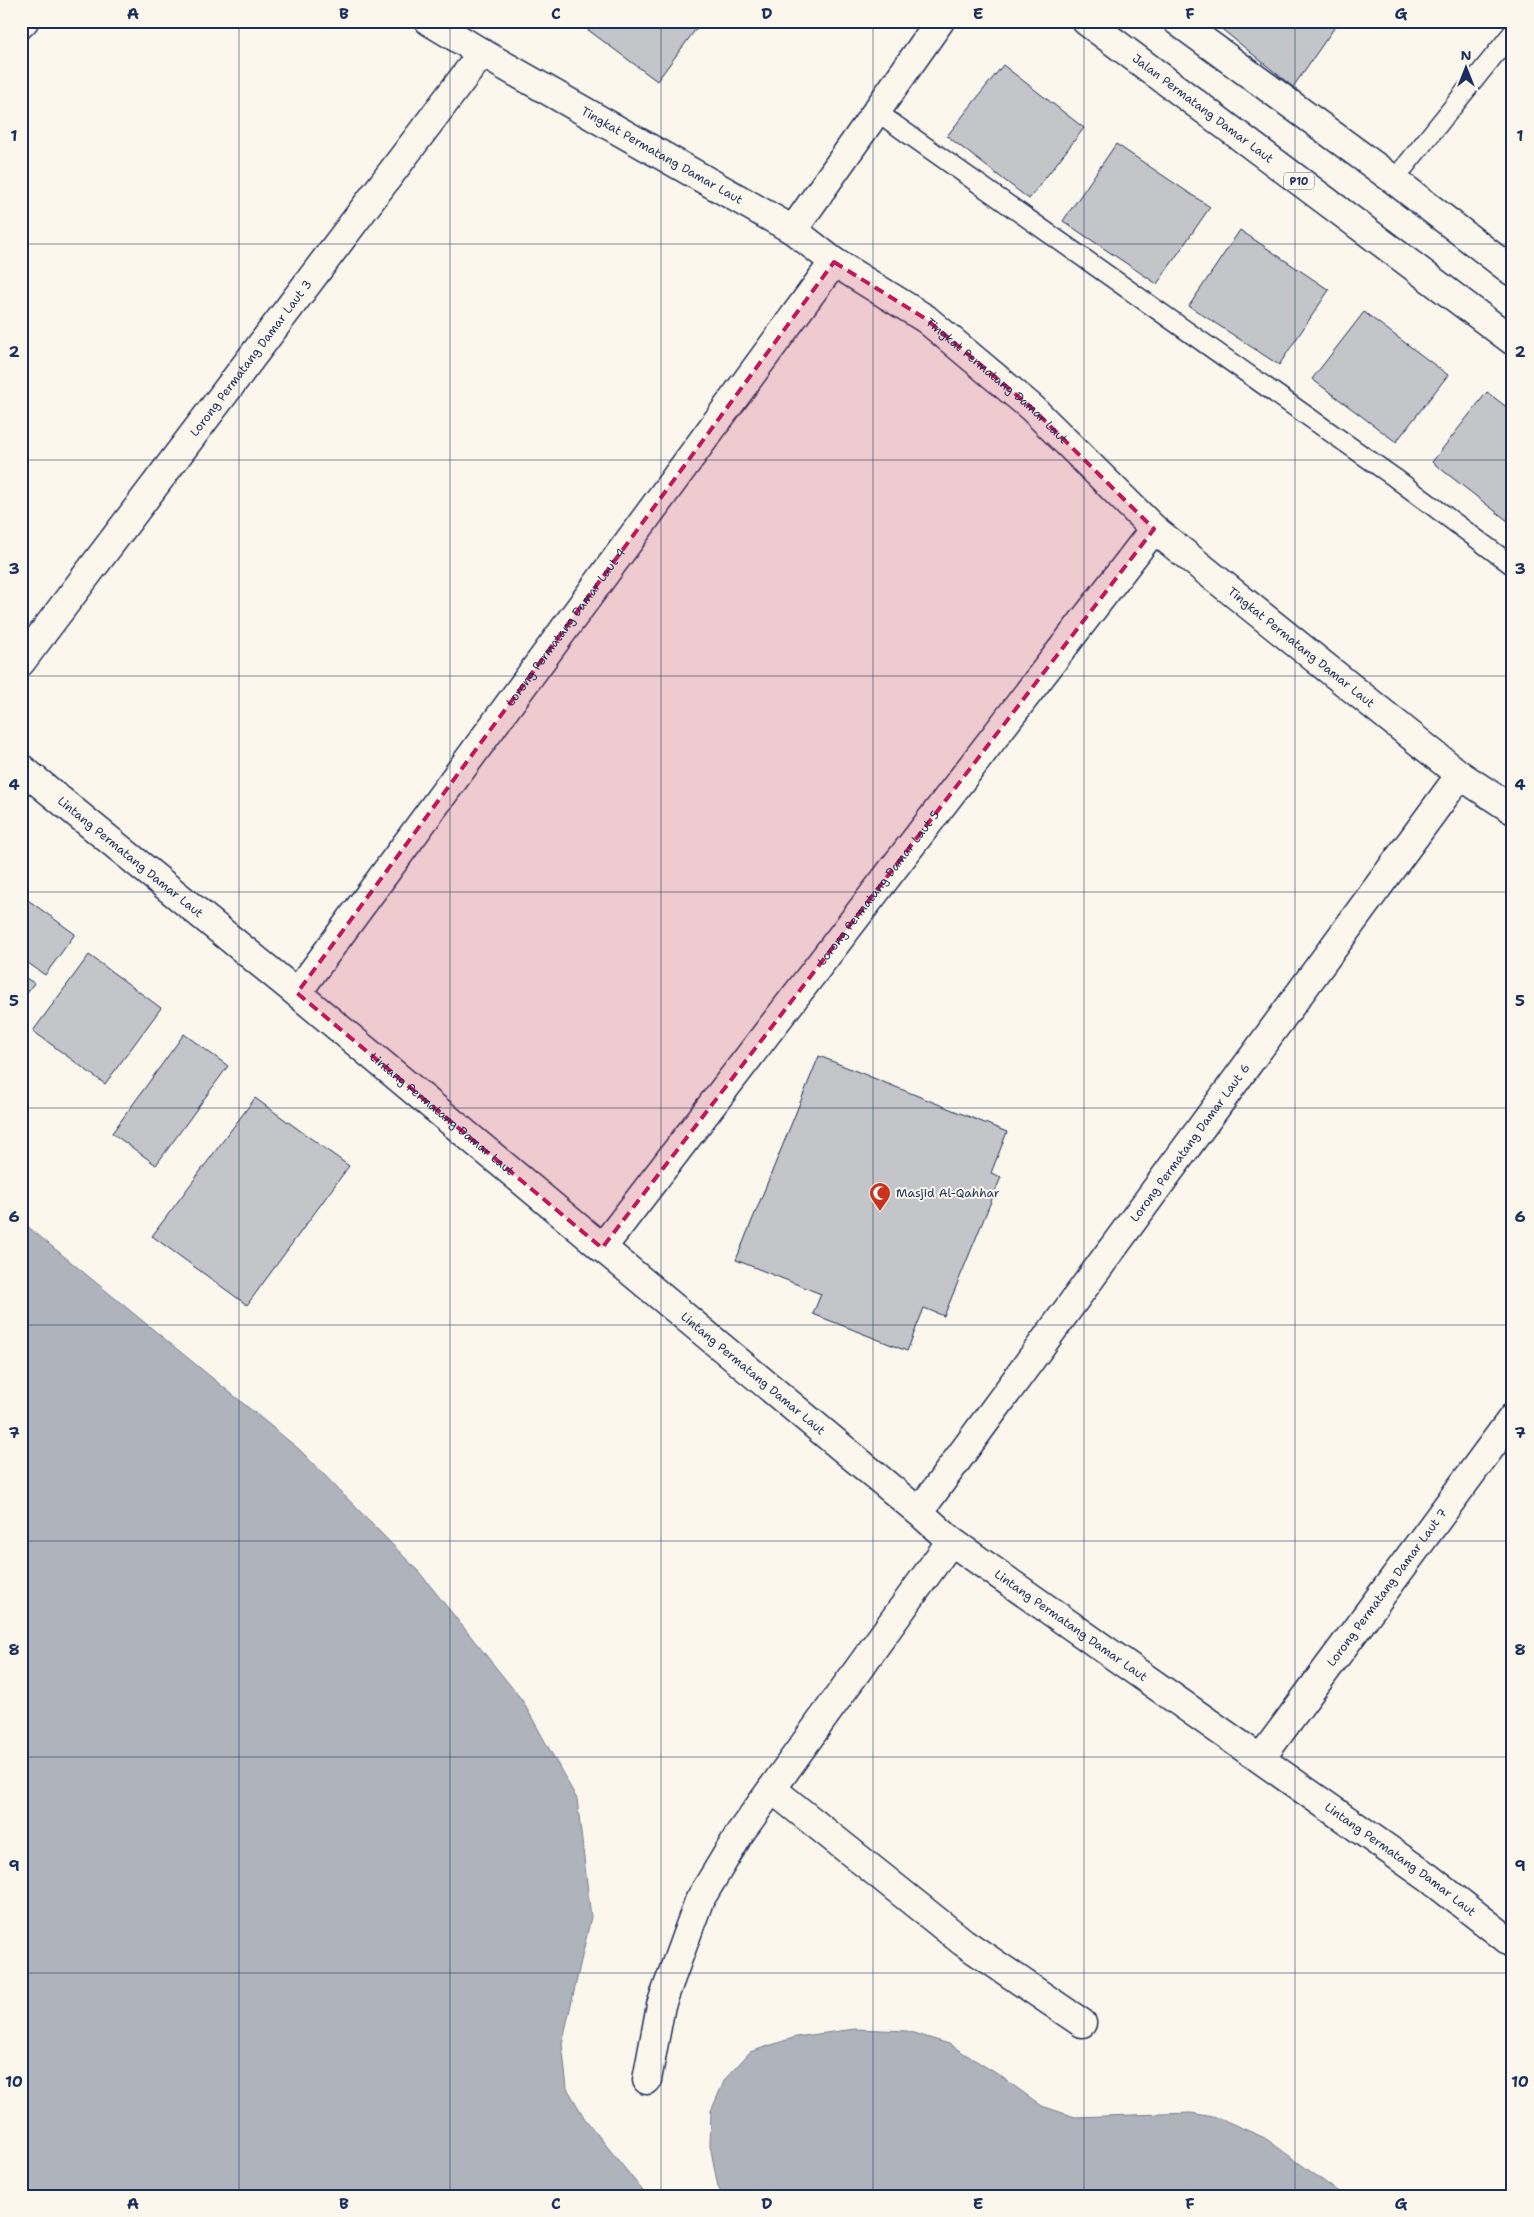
<svg xmlns="http://www.w3.org/2000/svg" width="1534" height="2217" font-family="'Shantell Sans',sans-serif">
<style>
.water{fill:#afb3bb;stroke:#747e96}
.building{fill:#c3c5c9;stroke:#1b2f5e}
.lines{fill:none;stroke-linecap:round;stroke-linejoin:round}
.service-casing{stroke:#1b2f5e;stroke-width:21}
.minor-casing{stroke:#1b2f5e;stroke-width:31}
.trunk-casing{stroke:#1b2f5e;stroke-width:31}
.service{stroke:#fbf7ec;stroke-width:18}
.minor{stroke:#fbf7ec;stroke-width:28}
.trunk{stroke:#fbf7ec;stroke-width:28}
.marked{fill:#c2185b;fill-opacity:0.2;stroke:#c2185b;stroke-width:4;stroke-dasharray:10 6;stroke-linejoin:round}
.grid{fill:none;stroke:#1b2f5e;stroke-width:1;stroke-opacity:0.55}
.labels{text-anchor:middle;dominant-baseline:central;stroke-width:4;stroke-linejoin:round;paint-order:stroke}
.shield{fill:#fbf7ec;stroke:#5e6b89;stroke-width:1}
.shield-label{font-size:11px;font-weight:bold;fill:#1b2f5e}
.street-label{font-size:12px;fill:#1b2f5e;stroke:#fbf7ec}
.poi-label{font-size:12px;fill:#1b2f5e;stroke:#fbf7ec;text-anchor:start}
.neatline{fill:none;stroke:#1b2f5e;stroke-width:2}
.grid-label{font-size:16px;text-anchor:middle;font-weight:bold;fill:#1b2f5e}
</style>
<rect width="100%" height="100%" fill="#fbf7ec"/>
<filter id="ink" filterUnits="userSpaceOnUse"><feTurbulence type="fractalNoise" baseFrequency=".02" numOctaves="2"/><feDisplacementMap in="SourceGraphic" scale="10" xChannelSelector="R" yChannelSelector="G"/><feConvolveMatrix kernelMatrix="1 2 1 2 8 2 1 2 1" color-interpolation-filters="sRGB"/></filter>
<g filter="url(#ink)">
<g class="water">
<path d="M21,1221L300,1450L419,1572L522,1700L577,1799L591,1917L562,2044L567,2088L585,2119L647,2196H21Z"/>
<path d="M855,2029L907,2031L949,2044L999,2075L1042,2106L1075,2117L1191,2113L1219,2118L1265,2138L1344,2196H723L718,2187L710,2145L711,2111L725,2079L750,2052L796,2037Z"/>
</g>
<g class="building">
<path d="M576,21H702L657,81Z"/>
<path d="M1222,21H1339L1293,87L1218,26Z"/>
<path d="M1003,65L1084,128L1029,199L947,136Z"/>
<path d="M1116,144L1210,207L1157,284L1063,221Z"/>
<path d="M1240,230L1329,290L1279,365L1189,306Z"/>
<path d="M1364,312L1448,375L1396,442L1312,379Z"/>
<path d="M1487,392L1513,412V525L1432,462Z"/>
<path d="M21,895L75,934L45,975L21,958Z"/>
<path d="M89,955L161,1008L105,1084L33,1031Z"/>
<path d="M21,975L34,983L21,1001Z"/>
<path d="M184,1034L228,1066L156,1165L112,1133Z"/>
<path d="M819,1056L1007,1132L991,1173L1001,1177L944,1316L924,1308L907,1351L813,1314L821,1294L736,1260Z"/>
<path d="M255,1098L349,1166L247,1305L152,1236Z"/>
</g>
<g class="lines">
<g class="service-casing">
<g id="service">
<path d="M877,112L1395,478L1513,566"/>
<path d="M1394,180L1513,32"/>
</g>
</g>
<g class="minor-casing">
<g id="minor">
<path id="s1" d="M429,21L482,53L793,230L834,262L926,319L1032,408L1154,529L1460,775L1513,810"/>
<path d="M21,24L24,21"/>
<path d="M793,230L940,21"/>
<path id="s2" d="M21,662L482,53"/>
<path id="s3" d="M21,768L297,993L919,1512L951,1541L1429,1878L1513,1944"/>
<path id="s4" d="M297,993L834,262"/>
<path id="s5" d="M602,1248L1154,529"/>
<path id="s6" d="M919,1512L1460,775"/>
<path id="s7" d="M1261,1758L1513,1417"/>
<path d="M772,1789L963,1942L1082,2023"/>
<path d="M647,2080L661,2005L699,1901L740,1833L951,1541"/>
</g>
</g>
<g class="trunk-casing">
<g id="trunk">
<path id="s8" d="M1086,21L1513,341"/>
<path d="M1177,21L1394,180L1513,272"/>
</g>
</g>
<use href="#service" class="service"/>
<use href="#minor" class="minor"/>
<use href="#trunk" class="trunk"/>
</g>
</g>
<path class="marked" d="M834,262L926,319L1032,408L1154,529L602,1248L297,993Z"/>
<path class="grid" d="M239,21V2196M450,21V2196M661,21V2196M873,21V2196M1084,21V2196M1295,21V2196M21,244H1513M21,460H1513M21,676H1513M21,892H1513M21,1108H1513M21,1325H1513M21,1541H1513M21,1757H1513M21,1973H1513"/>
<defs>
<g id="mosque-pin" transform="scale(1.125)"><path d="M0 17L-7.5 6A9.5 9.5 0 1 1 7.5 6Z" fill="#c8321e" stroke="#fbf7ec"/><path d="M3.5-4.9A6 6 0 1 0 3.5 4.9A5 5 0 1 1 3.5-4.9Z" fill="#fff"/></g>
</defs>
<g fill-rule="evenodd">
<use href="#mosque-pin" x="880" y="1193"/>
</g>
<g class="labels">
<rect class="shield" x="1284" y="172.5" width="30" height="17" rx="4"/>
<g class="shield-label">
<text x="1299" y="181">P10</text>
</g>
<g class="street-label">
<text stroke="none"><textPath href="#s8" startOffset="146">Jalan Permatang Damar Laut</textPath></text>
<text stroke="none"><textPath href="#s1" startOffset="269">Tingkat Permatang Damar Laut</textPath></text>
<text stroke="none"><textPath href="#s2" startOffset="381">Lorong Permatang Damar Laut 3</textPath></text>
<text stroke="none"><textPath href="#s1" startOffset="674">Tingkat Permatang Damar Laut</textPath></text>
<text stroke="none"><textPath href="#s4" startOffset="454">Lorong Permatang Damar Laut 4</textPath></text>
<text stroke="none"><textPath href="#s1" startOffset="1079">Tingkat Permatang Damar Laut</textPath></text>
<text stroke="none"><textPath href="#s3" startOffset="141">Lintang Permatang Damar Laut</textPath></text>
<text stroke="none"><textPath href="#s5" startOffset="454">Lorong Permatang Damar Laut 5</textPath></text>
<text stroke="none"><textPath href="#s3" startOffset="545">Lintang Permatang Damar Laut</textPath></text>
<text stroke="none"><textPath href="#s6" startOffset="458">Lorong Permatang Damar Laut 6</textPath></text>
<text stroke="none"><textPath href="#s3" startOffset="950">Lintang Permatang Damar Laut</textPath></text>
<text stroke="none"><textPath href="#s7" startOffset="212">Lorong Permatang Damar Laut 7</textPath></text>
<text stroke="none"><textPath href="#s3" startOffset="1356">Lintang Permatang Damar Laut</textPath></text>
<text stroke="none"><textPath href="#s3" startOffset="1760">Lintang Permatang Damar Laut</textPath></text>
</g>
<g class="poi-label">
<text x="896" y="1193">Masjid Al-Qahhar</text>
</g>
</g>
<rect width="1534" height="2217" fill="none" stroke="#fbf7ec" stroke-width="55"/>
<g transform="translate(1466 68)" stroke="#fbf7ec" stroke-width="4" paint-order="stroke">
<path d="M0-4L9 19L0 12L-9 19Z" fill="#1b2f5e"/>
<text y="-8" font-size="14" font-weight="bold" text-anchor="middle" fill="#1b2f5e">N</text>
</g>
<rect x="28" y="28" width="1478" height="2162" class="neatline"/>
<g class="grid-label">
<text x="133" y="19">A</text>
<text x="344" y="19">B</text>
<text x="556" y="19">C</text>
<text x="767" y="19">D</text>
<text x="978" y="19">E</text>
<text x="1190" y="19">F</text>
<text x="1401" y="19">G</text>
<text x="14" y="141">1</text>
<text x="1520" y="141">1</text>
<text x="14" y="357">2</text>
<text x="1520" y="357">2</text>
<text x="14" y="574">3</text>
<text x="1520" y="574">3</text>
<text x="14" y="790">4</text>
<text x="1520" y="790">4</text>
<text x="14" y="1006">5</text>
<text x="1520" y="1006">5</text>
<text x="14" y="1222">6</text>
<text x="1520" y="1222">6</text>
<text x="14" y="1438">7</text>
<text x="1520" y="1438">7</text>
<text x="14" y="1655">8</text>
<text x="1520" y="1655">8</text>
<text x="14" y="1871">9</text>
<text x="1520" y="1871">9</text>
<text x="14" y="2087">10</text>
<text x="1520" y="2087">10</text>
<text x="133" y="2209">A</text>
<text x="344" y="2209">B</text>
<text x="556" y="2209">C</text>
<text x="767" y="2209">D</text>
<text x="978" y="2209">E</text>
<text x="1190" y="2209">F</text>
<text x="1401" y="2209">G</text>
</g>
</svg>
